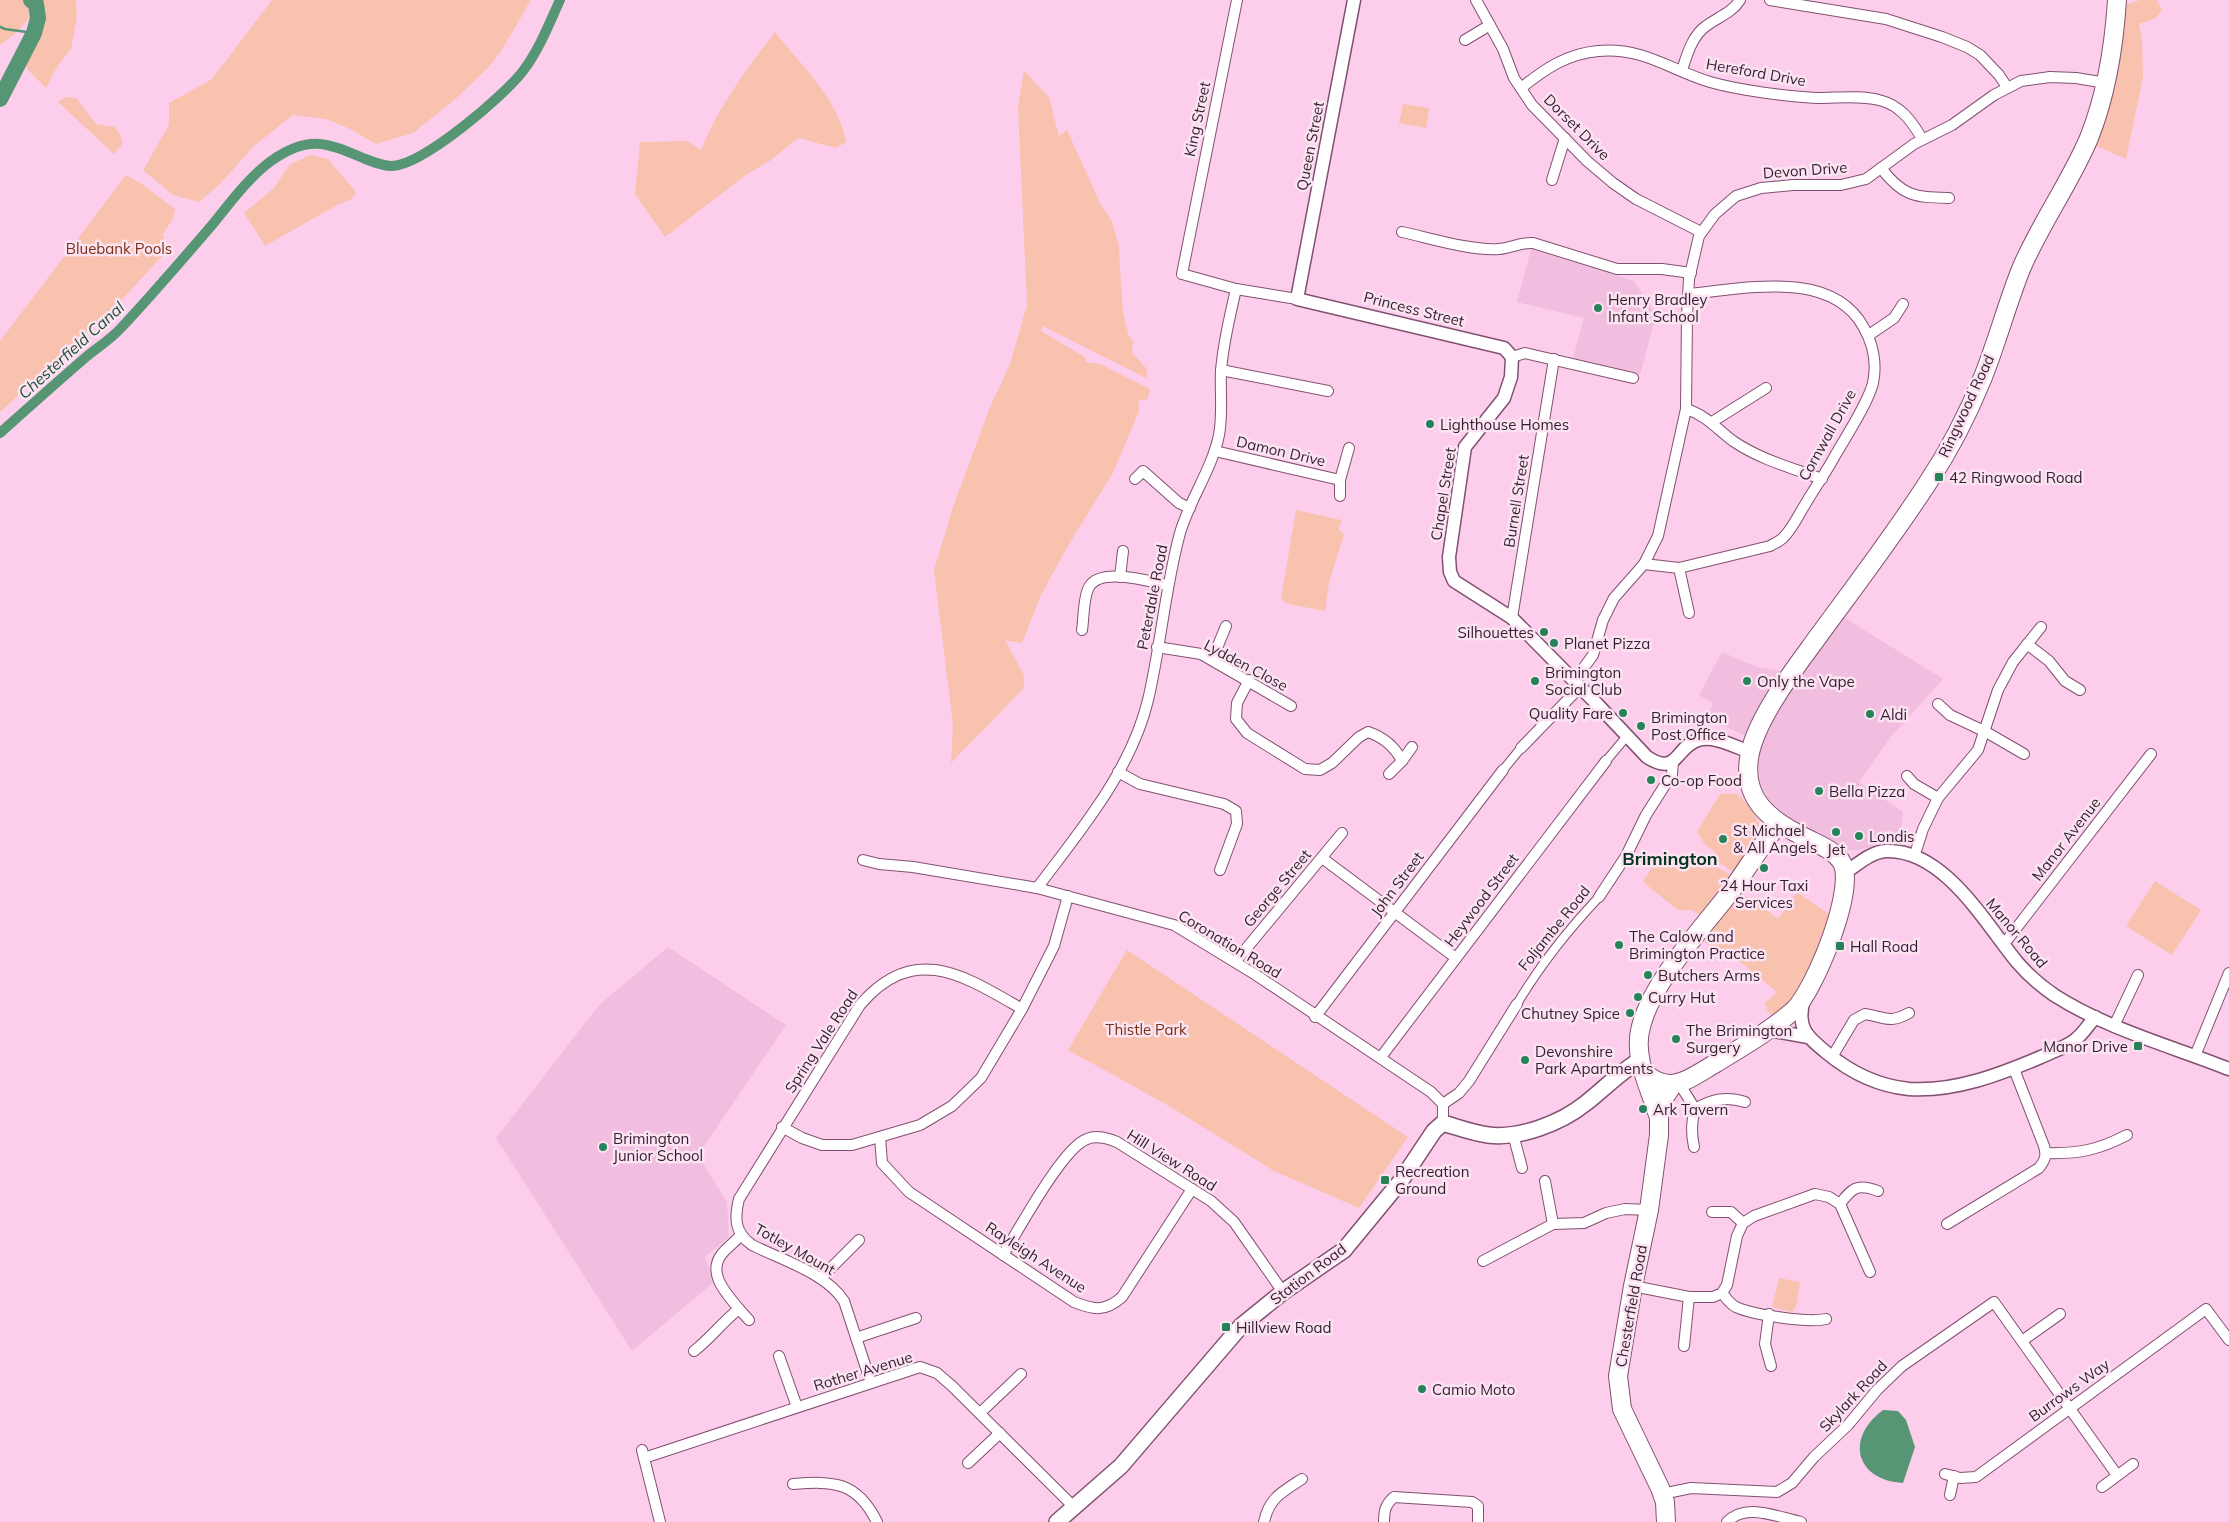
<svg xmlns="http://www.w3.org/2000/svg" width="2229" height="1522" font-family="Mulish,sans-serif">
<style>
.built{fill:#f1bee0}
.green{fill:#f8c2af}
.water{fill:#569675}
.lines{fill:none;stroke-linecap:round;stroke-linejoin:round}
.stream{stroke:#569675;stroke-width:2.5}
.canal{stroke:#569675;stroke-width:10}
.river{stroke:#569675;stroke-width:16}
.pedestrian-casing{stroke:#825072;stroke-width:10}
.minor-casing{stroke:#825072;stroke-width:12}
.tertiary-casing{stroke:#825072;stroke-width:15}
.secondary-casing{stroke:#825072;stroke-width:18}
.trunk-casing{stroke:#825072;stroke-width:20}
.pedestrian{stroke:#fff;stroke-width:8}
.minor{stroke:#fff;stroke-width:10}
.tertiary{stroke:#fff;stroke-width:12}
.secondary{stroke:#fff;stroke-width:15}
.trunk{stroke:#fff;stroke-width:18}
.poi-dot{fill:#258259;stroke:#fbe3f2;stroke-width:2}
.labels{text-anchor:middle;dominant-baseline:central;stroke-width:5;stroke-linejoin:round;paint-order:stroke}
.street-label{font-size:15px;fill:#341e2d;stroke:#fbe3f2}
.park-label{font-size:15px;fill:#7c3013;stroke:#fbe3f2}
.poi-label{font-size:15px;fill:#341e2d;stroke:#fbe3f2;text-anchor:start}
.water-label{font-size:16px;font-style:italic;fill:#1b4d35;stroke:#fbe3f2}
.quarter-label{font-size:18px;font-weight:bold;fill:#073421;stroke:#fbe3f2}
</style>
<rect width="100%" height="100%" fill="#fdceec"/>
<g class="built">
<path d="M1531,249L1634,281L1656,315L1640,375L1573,358L1584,318L1517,302Z"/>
<path d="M1845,618L1943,679L1890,738L1859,782L1903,812L1901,828L1895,842L1858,850H1846L1828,840L1789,819L1770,803L1761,785L1758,767L1761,745L1787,694Z"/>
<path d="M1722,652L1757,667L1781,671L1761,704L1746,736L1707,718L1713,703L1699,695Z"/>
<path d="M668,947L786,1025L698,1155L727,1202L729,1237L705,1257L714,1282L632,1351L496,1138L599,1005Z"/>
</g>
<g class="green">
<path d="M0,0H28L29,18L17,32L0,45Z"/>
<path d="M40,0H76L77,18L71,49L57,67L46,88L27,69L25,63C35,43 51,23 40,0Z"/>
<path d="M272,0H531L500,53L488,68L452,102L413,133L376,144L348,128L326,119L293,115L254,146L220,184L199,202L173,195L143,170L169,125V103L212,79Z"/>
<path d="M2140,0H2157L2162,10L2156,18L2139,24L2142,42L2143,77L2126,159L2094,145L2113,91L2127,4Z"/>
<path d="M775,32C801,65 839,100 846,142L836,148L798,138L771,160L746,175L665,237L635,194L640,142L687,141L701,150C718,108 747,68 775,32Z"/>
<path d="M1024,71L1049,97L1059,136L1067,130L1101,205L1112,221L1119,248L1123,313L1129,336L1133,341L1132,353L1147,369L1146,378L1043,326L1041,331L1086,358L1085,362L1100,364L1150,389L1148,399L1138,401L1139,411L1113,473L1069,544L1041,595L1022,643L1005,640L1024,675V688L951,763L953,726L934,570L953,507L990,407L1010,364L1027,305L1018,107Z"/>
<path d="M66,97L76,98L96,124L115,127C124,142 126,141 114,154L58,102Z"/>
<path d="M1403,104L1429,108L1426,128L1399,123Z"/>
<path d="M311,155L328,159L356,192L352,199L337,205L265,246L244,213L273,189L290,164Z"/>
<path d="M126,175L142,184L175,209L172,220L163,234L166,252L114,308L0,412V341Z"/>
<path d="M1296,510L1341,520L1342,523L1339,526V530L1344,534L1329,583L1325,611L1288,604L1281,599Z"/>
<path d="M1720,794H1737C1750,806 1764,822 1760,842C1758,850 1742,866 1736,874L1713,858L1716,852L1706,846L1697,832Z"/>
<path d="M1659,856L1677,858L1705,869L1710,863L1734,877L1703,917L1692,910H1678L1643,882Z"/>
<path d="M2155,881L2201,910L2172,955L2126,926Z"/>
<path d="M1797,892L1829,914L1815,956L1795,999L1772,1015L1766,1010L1768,1008L1764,1004L1777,992L1727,951L1722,958L1704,941L1738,893L1754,900L1778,919Z"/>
<path d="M1127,950L1408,1137L1359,1208L1274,1171L1169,1106L1068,1050Z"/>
<path d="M1779,1278L1800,1282L1796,1306L1792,1312L1772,1307Z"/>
</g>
<path class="water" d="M1883,1410L1898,1411L1906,1420L1915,1447L1903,1483C1855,1480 1845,1438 1883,1410Z"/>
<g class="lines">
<path class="stream" d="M0,27L5,29L34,33"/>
<path class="canal" d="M0,433C28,408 57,382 86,357C97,348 111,339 121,328C152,295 182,260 212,225C230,203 248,178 271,161C308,135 325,142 363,158C373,162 382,166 392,166C423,165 504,96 523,71C539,50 549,24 560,0"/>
<path class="river" d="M0,99L34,33L38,18L36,4L31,0"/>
<g class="pedestrian-casing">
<g id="pedestrian">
<path d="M1606,761L1627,736"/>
<path d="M1503,770L1521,748"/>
<path d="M1517,1004C1540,965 1568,930 1599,897"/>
</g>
</g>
<g class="minor-casing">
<g id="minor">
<path d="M1237,0L1182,274L1236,289L1297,299"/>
<path d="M1476,0L1503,49L1514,78L1532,105L1587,161L1613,183L1636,199L1701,232"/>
<path d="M1770,0L1886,19L1942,37L1967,47L1980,55L1999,75L2007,87"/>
<path d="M1465,40L1490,25"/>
<path d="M1682,70C1687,55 1692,36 1706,26C1718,17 1732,13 1740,0"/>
<path d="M1521,88C1545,69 1566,54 1598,51C1644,47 1670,70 1710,82C1738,90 1789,97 1818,98C1838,98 1860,95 1879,100C1900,105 1912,121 1922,139"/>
<path d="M1881,168C1903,197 1915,197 1949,198"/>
<path d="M1552,180L1565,138"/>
<path d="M1402,232C1430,238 1471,251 1499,249C1511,248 1521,242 1533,243L1617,269H1662L1691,273"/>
<path d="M1869,335L1894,318L1903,304"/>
<path d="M1512,357L1525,353L1633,378"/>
<path d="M1221,370L1328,391"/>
<path d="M1686,409C1706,415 1717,429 1733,441C1759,459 1792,468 1822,479"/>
<path d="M1712,422L1766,388"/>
<path d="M1215,451L1340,480"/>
<path d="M1135,479L1143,471L1179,503L1190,508"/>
<path d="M1340,496V480L1349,448"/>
<path d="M1644,564L1679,568L1770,546C1775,543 1780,541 1783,538C1793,528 1799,514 1806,503C1816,486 1827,471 1836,454C1847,435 1868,403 1873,383C1877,364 1873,344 1864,328C1832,268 1743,289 1689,294"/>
<path d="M1679,568L1689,613"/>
<path d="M1120,577L1123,551"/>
<path d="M1512,618L1554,359"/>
<path d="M1082,630C1084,617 1083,598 1089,587C1100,567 1148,581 1167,585"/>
<path d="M2027,644L2049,661L2065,681L2080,690"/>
<path d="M1157,647L1201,654L1291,706"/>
<path d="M1212,660L1226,626"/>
<path d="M1249,680L1237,703L1236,719L1247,733L1305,769L1320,770L1332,763L1359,737L1368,732C1383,737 1395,747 1402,761L1389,774"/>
<path d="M1574,681L1593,655L1603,620L1614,598L1644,564L1658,536L1686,409L1687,315L1689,279L1699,236L1715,214L1736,196L1761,188L1793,185H1841L1866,179L1914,144L1952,125L1994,95L2021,81L2050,77L2076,78L2106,83"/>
<path d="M1938,704L1950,715L1986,732L2024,754"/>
<path d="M1521,748L1580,687"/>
<path d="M1402,761L1412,747"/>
<path d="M1118,772L1140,784L1224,804L1236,811L1237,824L1220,870"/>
<path d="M1907,776L1914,784L1938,798"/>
<path d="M1914,857L1923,829L1938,798L1978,750L1998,690L2013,662L2041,627"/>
<path d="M1322,858L1456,958"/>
<path d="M863,860L879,864L913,867L1037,888L1174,925L1256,975L1431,1092L1443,1104V1123"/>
<path d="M1037,888C1080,831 1131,771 1148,700C1161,645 1165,588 1180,533C1190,499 1212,469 1219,435C1223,414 1220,392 1221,371C1223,343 1230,316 1236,289"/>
<path d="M1599,897L1626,856L1646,815L1672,774L1673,762"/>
<path d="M2004,944L2151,754"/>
<path d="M1235,962L1342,833"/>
<path d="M1315,1017L1503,770"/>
<path d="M2114,1026L2138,975"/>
<path d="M2195,1056L2229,973"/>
<path d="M1381,1057L1606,761"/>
<path d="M1832,1057L1854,1020L1865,1014C1885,1017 1889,1024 1909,1013"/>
<path d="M1679,1083L1695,1109C1713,1099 1726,1096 1745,1102"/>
<path d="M1443,1104L1459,1093L1469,1081L1517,1004"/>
<path d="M782,1127L802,1138L822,1145H852L920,1125L952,1106L981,1078L1022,1009L1054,946L1068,896"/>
<path d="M1513,1134L1522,1168"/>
<path d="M880,1137L882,1163L909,1192L1074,1302C1094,1310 1105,1312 1122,1297L1192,1189"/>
<path d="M1694,1147C1691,1133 1691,1122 1695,1109"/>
<path d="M2046,1153C2079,1154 2098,1150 2127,1135"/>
<path d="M1545,1181L1553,1224"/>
<path d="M1840,1204C1852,1188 1857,1183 1878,1191"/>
<path d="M1712,1212H1731L1743,1223"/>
<path d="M1947,1224L2039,1168C2045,1160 2047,1156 2044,1146L2014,1069"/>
<path d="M1003,1255C1018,1231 1063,1147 1087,1139C1097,1135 1107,1138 1117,1142L1211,1201L1234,1222L1283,1292"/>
<path d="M1483,1261L1553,1224L1584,1223L1606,1213L1625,1209L1649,1210"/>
<path d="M821,1278L859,1240"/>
<path d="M1633,1286L1689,1297H1713L1722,1293L1727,1285L1737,1236L1743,1223L1754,1216L1815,1194L1829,1197L1840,1204L1870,1272"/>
<path d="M1722,1293C1726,1298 1730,1304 1736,1307C1753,1315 1808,1323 1826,1319"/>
<path d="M739,1309L749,1320"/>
<path d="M1769,1314L1765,1344L1771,1366"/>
<path d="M856,1338L916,1318"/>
<path d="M2022,1341L2060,1314"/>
<path d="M1684,1346L1689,1297"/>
<path d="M694,1351C711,1338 722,1322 739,1309C728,1295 707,1275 721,1255C726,1248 735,1242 741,1235"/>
<path d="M779,1356L797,1407"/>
<path d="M871,1383L844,1301C826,1273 782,1260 752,1245C735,1233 734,1219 739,1199L860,1005C914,942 963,975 1022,1009"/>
<path d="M980,1413L1021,1374"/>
<path d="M642,1450L660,1522"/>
<path d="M644,1458L920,1367L937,1373L952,1386L1074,1507"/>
<path d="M968,1463L1000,1433"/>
<path d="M1945,1474L1960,1478L1976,1477L2206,1309L2229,1340"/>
<path d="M793,1484C833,1481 857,1481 877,1522"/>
<path d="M2102,1487L2133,1464"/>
<path d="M1662,1494L1691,1488L1777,1492L1792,1483L1814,1457L1848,1425L1877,1390L1902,1366L1994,1302L2117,1475"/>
<path d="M1950,1495L1954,1476"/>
<path d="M1264,1522C1269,1498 1282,1492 1302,1479"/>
<path d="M1384,1522C1384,1511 1385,1505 1394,1497L1472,1502L1478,1506V1522"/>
<path d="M1727,1522C1746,1502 1777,1517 1801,1522"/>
</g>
</g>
<g class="tertiary-casing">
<g id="tertiary">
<path d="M1354,0L1297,299L1504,348L1512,357L1511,377L1504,398L1465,447L1449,557L1450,572L1454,581L1512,618L1598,705L1647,757C1678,777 1675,747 1698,740C1714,735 1735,747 1750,752"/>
<path d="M1846,872C1858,864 1871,852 1886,851C1944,849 1985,923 2017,962C2028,975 2041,986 2054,995C2107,1029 2171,1046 2229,1069"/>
<path d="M1804,999C1796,1027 1806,1036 1827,1053C1850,1072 1879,1086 1909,1089C1955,1092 2001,1074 2041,1057C2052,1052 2066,1047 2075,1040C2083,1034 2089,1024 2095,1017"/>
<path d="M1768,1030L1808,1037"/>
</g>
</g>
<g class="secondary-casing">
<path id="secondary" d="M1057,1522L1121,1466L1241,1326L1283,1292L1344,1250L1400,1182L1434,1131L1443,1123C1457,1127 1473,1133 1488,1135C1520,1139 1561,1123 1586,1103C1604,1089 1620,1072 1640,1060"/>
</g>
<g class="trunk-casing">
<g id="trunk">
<path d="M1645,1073C1671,1096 1690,1078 1716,1063C1742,1047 1770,1031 1794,1010C1814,991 1858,886 1841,861C1833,850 1820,845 1808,839C1771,821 1740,800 1750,753C1757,720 1789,676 1809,649C1849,594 1890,541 1927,484C1949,451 1968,414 1983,377C1997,342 2007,304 2021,269C2040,224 2070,183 2089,138C2107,93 2114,47 2117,0"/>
<path d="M1658,1115C1650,1089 1634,1059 1640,1031C1649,984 1702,929 1731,891C1747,869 1762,844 1779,823"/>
<path d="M1666,1522L1665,1502L1660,1488L1622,1409L1618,1376L1633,1286L1649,1210L1659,1135V1106L1672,1086"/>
</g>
</g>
<use href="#pedestrian" class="pedestrian"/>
<use href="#minor" class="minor"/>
<use href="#tertiary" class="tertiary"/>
<use href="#secondary" class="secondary"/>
<use href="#trunk" class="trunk"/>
</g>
<g class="poi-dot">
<circle cx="1598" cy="308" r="5"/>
<circle cx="1430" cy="424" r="5"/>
<rect x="1934" y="472" width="10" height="10" rx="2.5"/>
<circle cx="1544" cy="632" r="5"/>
<circle cx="1554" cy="643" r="5"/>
<circle cx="1535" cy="681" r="5"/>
<circle cx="1747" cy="681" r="5"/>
<circle cx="1623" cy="713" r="5"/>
<circle cx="1870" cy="714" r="5"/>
<circle cx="1641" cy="726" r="5"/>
<circle cx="1651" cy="780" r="5"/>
<circle cx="1819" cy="791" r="5"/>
<circle cx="1836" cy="832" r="5"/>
<circle cx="1859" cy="836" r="5"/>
<circle cx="1723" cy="839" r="5"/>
<circle cx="1764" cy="868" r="5"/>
<circle cx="1619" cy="945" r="5"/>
<rect x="1835" y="941" width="10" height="10" rx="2.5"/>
<circle cx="1648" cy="975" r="5"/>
<circle cx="1638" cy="997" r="5"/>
<circle cx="1630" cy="1013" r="5"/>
<circle cx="1676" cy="1039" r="5"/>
<rect x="2133" y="1041" width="10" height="10" rx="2.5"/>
<circle cx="1525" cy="1060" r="5"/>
<circle cx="1643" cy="1109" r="5"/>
<circle cx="603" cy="1147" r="5"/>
<rect x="1380" y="1175" width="10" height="10" rx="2.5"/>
<rect x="1221" y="1322" width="10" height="10" rx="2.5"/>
<circle cx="1422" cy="1389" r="5"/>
</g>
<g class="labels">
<g class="street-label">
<text transform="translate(1756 72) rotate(10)">Hereford Drive</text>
<text transform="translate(1197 119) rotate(-78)">King Street</text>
<text transform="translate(1577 127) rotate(45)">Dorset Drive</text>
<text transform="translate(1310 146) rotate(-79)">Queen Street</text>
<text transform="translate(1805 170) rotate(-4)">Devon Drive</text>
<text transform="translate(1414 309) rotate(14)">Princess Street</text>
<text transform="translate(1966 406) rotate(-65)">Ringwood Road</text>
<text transform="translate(1827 435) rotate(-61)">Cornwall Drive</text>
<text transform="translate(1281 451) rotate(13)">Damon Drive</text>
<text transform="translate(1443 494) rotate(-81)">Chapel Street</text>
<text transform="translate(1516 501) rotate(-81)">Burnell Street</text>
<text transform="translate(1152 597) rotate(-79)">Peterdale Road</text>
<text transform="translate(1246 665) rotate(28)">Lydden Close</text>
<text transform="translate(2066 839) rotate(-52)">Manor Avenue</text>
<text transform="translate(1397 884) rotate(-53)">John Street</text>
<text transform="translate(1277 888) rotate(-50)">George Street</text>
<text transform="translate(1481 900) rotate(-53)">Heywood Street</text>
<text transform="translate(1554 928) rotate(-51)">Foljambe Road</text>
<text transform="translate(2017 933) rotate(50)">Manor Road</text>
<text transform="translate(1230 944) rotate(31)">Coronation Road</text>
<text transform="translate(821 1041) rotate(-57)">Spring Vale Road</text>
<text transform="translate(1172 1160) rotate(32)">Hill View Road</text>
<text transform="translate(795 1249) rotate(29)">Totley Mount</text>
<text transform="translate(1036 1257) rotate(33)">Rayleigh Avenue</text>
<text transform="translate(1308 1274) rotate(-37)">Station Road</text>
<text transform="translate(1631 1306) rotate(-80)">Chesterfield Road</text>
<text transform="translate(863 1371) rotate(-17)">Rother Avenue</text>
<text transform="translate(2069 1390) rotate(-36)">Burrows Way</text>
<text transform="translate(1853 1396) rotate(-47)">Skylark Road</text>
</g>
<g class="park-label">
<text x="119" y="248">Bluebank Pools</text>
<text x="1146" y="1029">Thistle Park</text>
</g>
<g class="poi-label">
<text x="1608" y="299">Henry Bradley<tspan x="1608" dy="17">Infant School</tspan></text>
<text x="1440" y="424">Lighthouse Homes</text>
<text x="1949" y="477">42 Ringwood Road</text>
<text x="1534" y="632" text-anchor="end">Silhouettes</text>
<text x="1564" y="643">Planet Pizza</text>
<text x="1545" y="672">Brimington<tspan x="1545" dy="17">Social Club</tspan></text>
<text x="1757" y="681">Only the Vape</text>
<text x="1613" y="713" text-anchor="end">Quality Fare</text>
<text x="1880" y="714">Aldi</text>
<text x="1651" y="717">Brimington<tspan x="1651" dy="17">Post Office</tspan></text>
<text x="1661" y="780">Co-op Food</text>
<text x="1829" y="791">Bella Pizza</text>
<text x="1733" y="830">St Michael<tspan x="1733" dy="17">&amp; All Angels</tspan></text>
<text x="1869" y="836">Londis</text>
<text x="1836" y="849" text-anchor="middle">Jet</text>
<text x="1764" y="885" text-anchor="middle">24 Hour Taxi<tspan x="1764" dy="17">Services</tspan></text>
<text x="1629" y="936">The Calow and<tspan x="1629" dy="17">Brimington Practice</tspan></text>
<text x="1850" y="946">Hall Road</text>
<text x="1658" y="975">Butchers Arms</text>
<text x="1648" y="997">Curry Hut</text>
<text x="1620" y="1013" text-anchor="end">Chutney Spice</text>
<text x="1686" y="1030">The Brimington<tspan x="1686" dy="17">Surgery</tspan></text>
<text x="2128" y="1046" text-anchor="end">Manor Drive</text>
<text x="1535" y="1051">Devonshire<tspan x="1535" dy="17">Park Apartments</tspan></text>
<text x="1653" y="1109">Ark Tavern</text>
<text x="613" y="1138">Brimington<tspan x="613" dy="17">Junior School</tspan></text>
<text x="1395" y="1171">Recreation<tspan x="1395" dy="17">Ground</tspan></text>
<text x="1236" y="1327">Hillview Road</text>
<text x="1432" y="1389">Camio Moto</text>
</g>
<g class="water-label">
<text transform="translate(71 350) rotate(-42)">Chesterfield Canal</text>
</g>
<g class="quarter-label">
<text x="1670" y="858">Brimington</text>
</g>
</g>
</svg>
